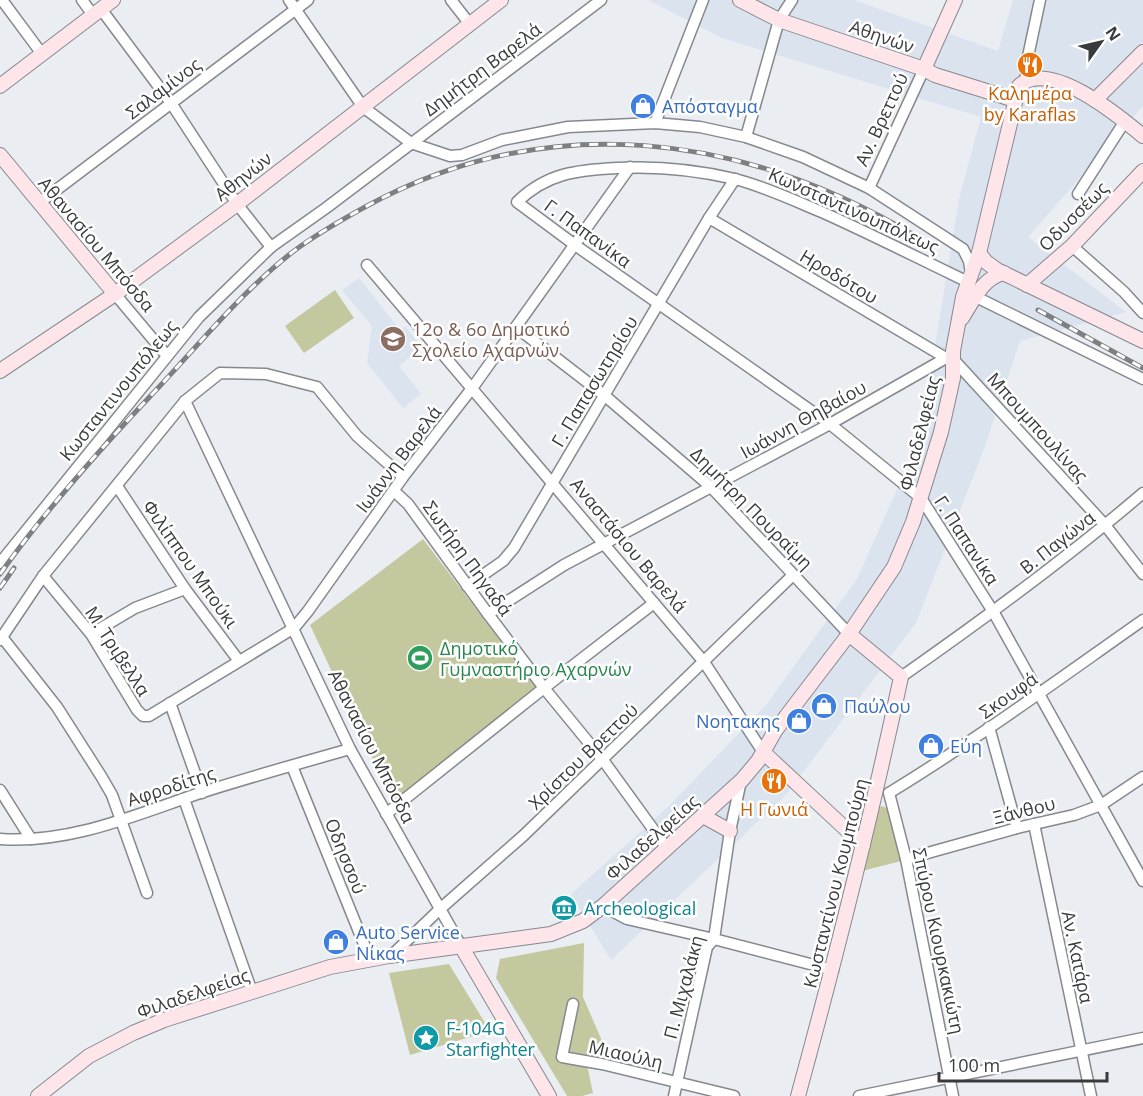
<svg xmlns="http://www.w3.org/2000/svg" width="1143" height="1096" font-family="'Open Sans',sans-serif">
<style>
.built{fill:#dbe3ef}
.green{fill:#c4c89e}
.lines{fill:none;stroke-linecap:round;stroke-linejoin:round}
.street-casing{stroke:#85898e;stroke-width:13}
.secondary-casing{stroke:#85898e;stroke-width:16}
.street{stroke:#fff;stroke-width:10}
.secondary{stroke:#fde5ea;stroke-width:14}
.rail-casing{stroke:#7d8083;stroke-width:5}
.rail{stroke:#fff;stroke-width:3;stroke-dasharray:9;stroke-linecap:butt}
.labels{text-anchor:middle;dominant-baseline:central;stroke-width:5;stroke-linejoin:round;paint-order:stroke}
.street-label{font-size:18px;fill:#383a3c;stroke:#fff}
.food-label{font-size:18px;fill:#c56008;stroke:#fff}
.shop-label{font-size:18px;fill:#366cbe;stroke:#fff;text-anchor:start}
.education-label{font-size:18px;fill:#785e54;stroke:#fff;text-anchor:start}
.leisure-label{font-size:18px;fill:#27864d;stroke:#fff;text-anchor:start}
.culture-label{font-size:18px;fill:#0d838f;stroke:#fff;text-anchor:start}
</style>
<rect width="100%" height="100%" fill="#eaeef3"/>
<g class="built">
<path d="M648,0H854L998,51L1013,0H1143V106L1028,237L1126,312L1020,341L984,449L916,623L785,796L611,960L571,894L667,808L766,705L857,579L920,438L959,199L981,117L722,38Z"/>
<path d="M359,278L401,331L405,326L422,347L399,366L421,394L403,408L367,363L372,326L342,290Z"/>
</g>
<g class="green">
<path d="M335,290L354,318L304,353L285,326Z"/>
<path d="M423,539L539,691L393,802L310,625Z"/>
<path d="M882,806L891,810L901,861L862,871L875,810Z"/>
<path d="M584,943L583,997L615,1071L587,1065L593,1093L582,1096H567L496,978L500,959Z"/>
<path d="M449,964L490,1031L410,1055L389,973Z"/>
</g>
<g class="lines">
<g class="street-casing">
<g id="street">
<path d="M2,0L42,54"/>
<path d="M82,0L93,15"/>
<path d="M289,0L363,107L411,143L450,156L462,155L502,140L568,127L655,123L700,127L746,137L803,157L869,188L963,249L969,261L971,273"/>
<path d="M451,0L469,23"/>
<path d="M101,9L171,103L237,204L271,247"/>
<path d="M1026,80V66L1040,0"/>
<path d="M655,123L703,0"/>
<path d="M746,137L779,20L792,0"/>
<path d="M869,188L924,69"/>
<path d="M1078,194L1125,121"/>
<path d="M39,203L308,0"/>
<path d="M709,218L946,358L953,359L1105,525L1143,574"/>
<path d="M1072,246L1124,292L1143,313"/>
<path d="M367,265L704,662L763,752"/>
<path d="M968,282C920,259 873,235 824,213C795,201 766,187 735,179C697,170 656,166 617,168C577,170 547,173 517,202L575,245L830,424L921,498L994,613L1143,881"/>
<path d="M115,294L167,356"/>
<path d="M976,297L1143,379"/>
<path d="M516,327L604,395L711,487L849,634"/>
<path d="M185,401L350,749L461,946"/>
<path d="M117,486L185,589L239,661"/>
<path d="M394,491L408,504L488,614L544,688L603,760L666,847"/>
<path d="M0,563L199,317L271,247L326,208L601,0"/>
<path d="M43,576L91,634L137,710L143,716H149L294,628L308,611L403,477L473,387L630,167"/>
<path d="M467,586L503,561L514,548L709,218L735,179"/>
<path d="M488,614L564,565L830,424L946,358"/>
<path d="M91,634L135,608L185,589"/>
<path d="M2,637L57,707L101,776L112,795L147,893"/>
<path d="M0,640L43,576L185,401L220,373L266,374L317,387L357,436L403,477"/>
<path d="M901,677C984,619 1066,559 1143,493"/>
<path d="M170,703L202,793"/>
<path d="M989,727L1017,828"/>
<path d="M292,766L370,959"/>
<path d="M0,790L31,839"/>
<path d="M889,793L906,859L953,1096"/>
<path d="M889,793C976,740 1059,679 1143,620"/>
<path d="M184,799L252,992"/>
<path d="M386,814L544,688L654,603"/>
<path d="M1034,824L1091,1096"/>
<path d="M0,839C70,844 135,815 200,793C250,777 300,763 350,749"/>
<path d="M906,859L1017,828L1074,815L1101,805L1143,777"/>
<path d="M603,906L627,919L714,939L833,970"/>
<path d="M392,955L440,909L523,836L793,575"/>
<path d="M573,1004L562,1057L602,1064L734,1096"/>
<path d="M674,1096L707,947L714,939L730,831L741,781"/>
<path d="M859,1096L1143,1038"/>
</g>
</g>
<g class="secondary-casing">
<g id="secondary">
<path d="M740,0L779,20L924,69L935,75L1015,100"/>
<path d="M924,69L955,0"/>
<path d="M0,86L113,0"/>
<path d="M1095,100L1143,52"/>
<path d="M0,155L115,294"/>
<path d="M979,253L986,262L997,270L1143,341"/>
<path d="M1027,285L1072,246L1143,171"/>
<path d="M962,318C973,301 982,278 1004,273"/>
<path d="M0,371L115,294L237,204L501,0"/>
<path d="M763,752L863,845"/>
<path d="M703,816L730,831"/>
<path d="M461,946L549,1096"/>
<path d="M38,1096L89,1056L133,1033L164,1020L252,992L330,967L389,956L551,934L583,921L603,906L742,780L758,761L775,731L849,634L894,567L913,522L941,432L953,378V351L963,297L979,253L1019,86C1049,58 1119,116 1143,136"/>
<path d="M798,1096C836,957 871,818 901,677L849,634"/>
</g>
</g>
<use href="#street" class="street"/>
<use href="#secondary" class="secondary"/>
<g class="rail-casing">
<g id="rail">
<path d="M1038,310L1143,368"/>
<path d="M0,574C47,508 102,447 158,388C200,343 241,293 290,254C313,236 340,221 365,207C548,107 744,133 919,238"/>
<path d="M0,588L14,568"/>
</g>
</g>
<use href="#rail" class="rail"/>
</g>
<defs>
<g id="restaurant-disc" transform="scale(1.35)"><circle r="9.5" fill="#e8710a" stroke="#fff"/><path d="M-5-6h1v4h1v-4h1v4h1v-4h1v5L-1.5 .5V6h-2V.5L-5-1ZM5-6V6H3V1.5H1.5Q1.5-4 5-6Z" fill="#fff"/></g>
<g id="shop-disc" transform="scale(1.35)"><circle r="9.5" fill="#3f7fe0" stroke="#fff"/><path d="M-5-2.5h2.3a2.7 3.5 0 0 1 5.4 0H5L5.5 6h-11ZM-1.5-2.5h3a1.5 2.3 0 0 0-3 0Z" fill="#fff"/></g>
<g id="school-disc" transform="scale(1.35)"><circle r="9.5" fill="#8d6e63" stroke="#fff"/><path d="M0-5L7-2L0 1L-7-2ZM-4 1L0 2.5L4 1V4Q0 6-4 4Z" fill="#fff"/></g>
<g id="stadium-disc" transform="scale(1.35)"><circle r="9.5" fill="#2e9e5b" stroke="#fff"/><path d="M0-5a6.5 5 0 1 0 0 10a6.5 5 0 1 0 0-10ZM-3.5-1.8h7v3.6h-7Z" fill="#fff"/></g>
<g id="museum-disc" transform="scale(1.35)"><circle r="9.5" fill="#0f9aa8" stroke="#fff"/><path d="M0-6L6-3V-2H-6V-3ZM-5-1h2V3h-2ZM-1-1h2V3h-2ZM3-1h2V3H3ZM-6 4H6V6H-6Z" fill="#fff"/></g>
<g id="sight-disc" transform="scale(1.35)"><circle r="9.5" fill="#0f9aa8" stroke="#fff"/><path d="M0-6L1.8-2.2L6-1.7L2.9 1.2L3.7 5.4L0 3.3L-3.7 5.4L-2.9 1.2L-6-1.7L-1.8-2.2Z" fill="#fff"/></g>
</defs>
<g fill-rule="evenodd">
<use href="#restaurant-disc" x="1030" y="65"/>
<use href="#shop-disc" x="643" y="106"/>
<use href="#school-disc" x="393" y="339"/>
<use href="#stadium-disc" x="420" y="658"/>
<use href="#shop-disc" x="824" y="706"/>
<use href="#shop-disc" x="799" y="721"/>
<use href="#shop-disc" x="931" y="746"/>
<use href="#restaurant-disc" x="774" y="781"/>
<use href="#museum-disc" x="564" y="908"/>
<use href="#shop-disc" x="336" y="942"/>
<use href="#sight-disc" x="426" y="1038"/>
</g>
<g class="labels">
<g class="street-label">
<text transform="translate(882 36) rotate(19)">Αθηνών</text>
<text transform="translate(482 69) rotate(-37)">Δημήτρη Βαρελά</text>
<text transform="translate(163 88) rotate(-37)">Σαλαμίνος</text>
<text transform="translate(881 119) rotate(-65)">Αν. Βρεττού</text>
<text transform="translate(243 176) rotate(-38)">Αθηνών</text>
<text transform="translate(854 210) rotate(24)">Κωνσταντινουπόλεως</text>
<text transform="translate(1073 216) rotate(-45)">Οδυσσέως</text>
<text transform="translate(588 233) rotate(36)">Γ. Παπανίκα</text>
<text transform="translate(97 244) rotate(50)">Αθανασίου Μπόσδα</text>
<text transform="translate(839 276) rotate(31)">Ηροδότου</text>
<text transform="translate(594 381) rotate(-59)">Γ. Παπασωτηρίου</text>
<text transform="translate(118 390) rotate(-51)">Κωσταντινουπόλεως</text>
<text transform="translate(803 419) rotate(-29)">Ιωάννη Θηβαίου</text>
<text transform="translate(1038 427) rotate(48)">Μπουμπουλίνας</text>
<text transform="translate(919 433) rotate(-76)">Φιλαδελφείας</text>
<text transform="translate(398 459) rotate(-53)">Ιωάννη Βαρελά</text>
<text transform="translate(752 508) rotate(45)">Δημήτρη Πουραΐμη</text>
<text transform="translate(967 540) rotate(57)">Γ. Παπανίκα</text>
<text transform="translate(1057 542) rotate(-38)">Β. Παγώνα</text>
<text transform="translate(629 545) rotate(50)">Αναστάσιου Βαρελά</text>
<text transform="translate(468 558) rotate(54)">Σωτήρη Πηγαδά</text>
<text transform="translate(191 564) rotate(55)">Φιλίππου Μπούκι</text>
<text transform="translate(118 651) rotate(57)">Μ. Τριβελλα</text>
<text transform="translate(1008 695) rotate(-35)">Σκουφά</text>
<text transform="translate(372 746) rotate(63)">Αθανασίου Μπόσδα</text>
<text transform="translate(583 756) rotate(-44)">Χρίστου Βρεττού</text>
<text transform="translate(171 786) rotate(-18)">Αφροδίτης</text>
<text transform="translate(1024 810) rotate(-14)">Ξάνθου</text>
<text transform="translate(652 837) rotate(-42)">Φιλαδελφείας</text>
<text transform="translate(346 856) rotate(68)">Οδησσού</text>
<text transform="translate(835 883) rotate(-76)">Κωσταντίνου Κουμπούρη</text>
<text transform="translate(939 941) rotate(78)">Σπύρου Κιουρκακιώτη</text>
<text transform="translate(1078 957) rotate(78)">Αν. Κατάρα</text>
<text transform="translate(683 987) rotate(-75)">Π. Μιχαλάκη</text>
<text transform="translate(193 993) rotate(-19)">Φιλαδελφείας</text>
<text transform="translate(626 1054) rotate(13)">Μιαούλη</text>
</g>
<g class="food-label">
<text x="1030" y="93">Καλημέρα<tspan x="1030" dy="21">by Karaflas</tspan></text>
<text x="774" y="809">Η Γωνιά</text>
</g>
<g class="shop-label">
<text x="662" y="106">Απόσταγμα</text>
<text x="844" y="706">Παύλου</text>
<text x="780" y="721" text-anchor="end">Νοητακης</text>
<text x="950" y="746">Εύη</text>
<text x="356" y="932">Auto Service<tspan x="356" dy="21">Νίκας</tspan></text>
</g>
<g class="education-label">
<text x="412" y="329">12ο &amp; 6ο Δημοτικό<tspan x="412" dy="21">Σχολείο Αχαρνών</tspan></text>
</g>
<g class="leisure-label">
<text x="440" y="648">Δημοτικό<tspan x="440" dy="21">Γυμναστήριο Αχαρνών</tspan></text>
</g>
<g class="culture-label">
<text x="584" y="908">Archeological</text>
<text x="446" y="1028">F-104G<tspan x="446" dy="21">Starfighter</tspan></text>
</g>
</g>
<g transform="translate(1101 42) rotate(56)" stroke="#ffffff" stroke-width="4.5" paint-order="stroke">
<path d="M0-4.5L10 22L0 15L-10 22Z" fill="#383a3c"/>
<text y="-9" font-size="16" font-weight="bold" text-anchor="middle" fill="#383a3c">N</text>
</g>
<path d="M939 1072v9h168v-9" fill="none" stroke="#383a3c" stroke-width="3"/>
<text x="948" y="1072" font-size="18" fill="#383a3c" stroke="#ffffff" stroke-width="4.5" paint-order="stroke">100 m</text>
</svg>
